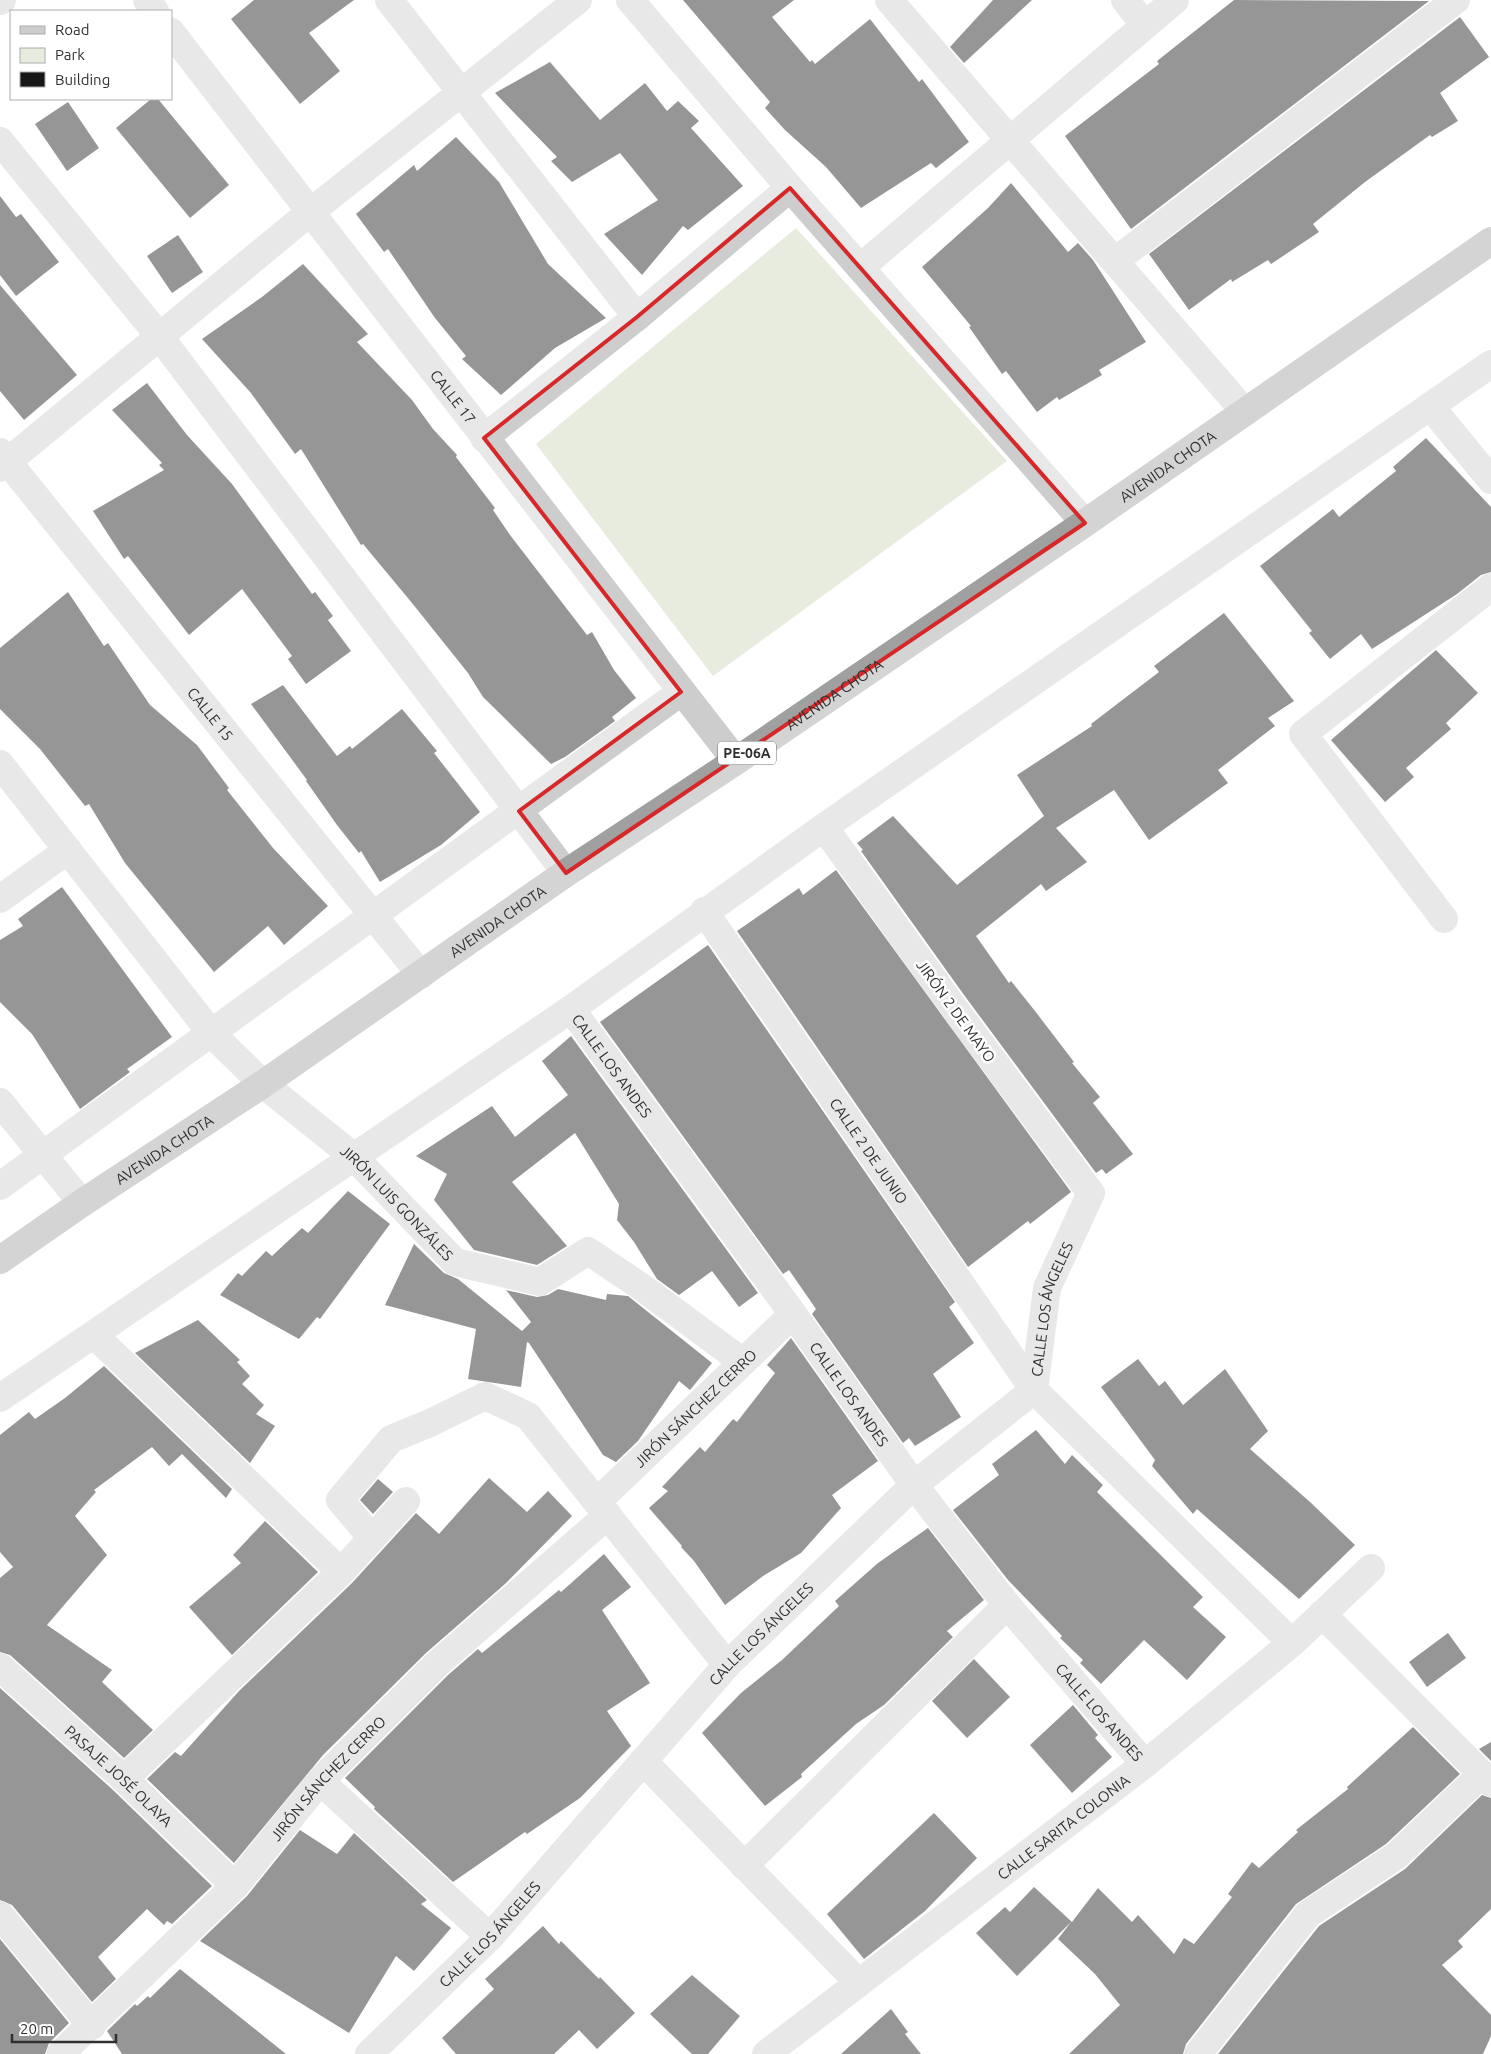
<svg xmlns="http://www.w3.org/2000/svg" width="1491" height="2054" font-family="Ubuntu,sans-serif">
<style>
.green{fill:#e7ecdf}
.building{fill:#171717}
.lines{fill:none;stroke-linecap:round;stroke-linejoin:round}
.minor{stroke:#cdcdcd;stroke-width:28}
.trunk{stroke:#a0a0a0;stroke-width:28}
.marked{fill:none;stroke:#d62828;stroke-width:4;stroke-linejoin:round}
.labels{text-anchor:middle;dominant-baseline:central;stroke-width:5;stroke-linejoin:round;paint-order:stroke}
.shield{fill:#fff;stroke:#6e6e6e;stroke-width:1}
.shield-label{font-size:14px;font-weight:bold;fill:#303030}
.street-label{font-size:15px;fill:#303030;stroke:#fff}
</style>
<rect width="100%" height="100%" fill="#fff"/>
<path class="green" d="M796,228L1007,461L713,676L536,444Z"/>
<g class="building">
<path d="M254,0H354L309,33L340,71L300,104L231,19Z"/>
<path d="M683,0H794L772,17L810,62L812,60L815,64L870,19L919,82L922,79L969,142L936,168L931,163L861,208L826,167L785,130L765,108L770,102Z"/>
<path d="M993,0H1032L964,63L950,47Z"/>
<path d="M1234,0L1429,1L1131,229L1065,136L1159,64L1157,61Z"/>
<path d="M1460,17L1489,57L1440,93L1458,121L1432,137L1430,135L1365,182L1313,224L1319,232L1271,264L1268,260L1232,282L1231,279L1189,310L1149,254Z"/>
<path d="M550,62L600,120L645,83L667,111L678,101L699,121L691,128L743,186L688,230L683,226L642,275L604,234L658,200L620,153L572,182L551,161L557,157L495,93Z"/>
<path d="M151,99H158L229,185L190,218L116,128Z"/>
<path d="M68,102L99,148L67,171L35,124Z"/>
<path d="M456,137L499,182L548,264L606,318L555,348L501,395L462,359L466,356L435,318L388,249L384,252L356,214L414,165L417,171Z"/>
<path d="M1011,183L1068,252L1078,243L1093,260L1146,342L1099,370L1102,375L1059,400L1057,397L1037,412L1006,371L1002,374L969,327L971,326L922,267L988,208Z"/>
<path d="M0,196L16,217L21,214L59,262L16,296L0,275Z"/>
<path d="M178,235L203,272L172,293L147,256Z"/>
<path d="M303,264L368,334L357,342L412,400L433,429L457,455L456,457L495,508L493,510L510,535L587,635L592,632L614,670L636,698L612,717L615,721L565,757L551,764L483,697L468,673L412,603L363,544L361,545L301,449L295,454L251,393L202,339L262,297Z"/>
<path d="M0,285L77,375L24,420L0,391Z"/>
<path d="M147,383L187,435L232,484L312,594L315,592L333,616L328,620L351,651L306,684L288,659L292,656L242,589L189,635L128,556L124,559L93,511L164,470L159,465L162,463L112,410Z"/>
<path d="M1426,438L1491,507V572L1481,575L1457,594L1372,649L1361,634L1330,659L1309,633L1312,631L1260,566L1333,509L1339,517L1396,471L1393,467Z"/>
<path d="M68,592L104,646L108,643L150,705L197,745L229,788L227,790L273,848L328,906L284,945L268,926L214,972L125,863L89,804L85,806L40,749L0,709V648Z"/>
<path d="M1224,613L1294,701L1268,718L1275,726L1218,770L1228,783L1149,840L1114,790L1056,828L1087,862L1046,891L1041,884L976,936L1009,983L1011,981L1035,1011L1074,1062L1072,1063L1100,1097L1093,1103L1133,1154L1106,1174L1102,1169L1096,1173L964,995L861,851L863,850L857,843L893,816L957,885L1044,816L1017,775L1092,726L1091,724L1159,672L1154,666Z"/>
<path d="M1436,650L1478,693L1446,723L1451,729L1406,768L1414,777L1385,802L1331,740Z"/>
<path d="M283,685L337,756L350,746L352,749L402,709L437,751L434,753L480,812L441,845L380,882L361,851L359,853L337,825L306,781L307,780L251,704Z"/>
<path d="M836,870L1071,1192L1030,1224L1028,1221L968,1267L737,931L799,888L803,895Z"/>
<path d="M62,887L172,1037L127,1069L130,1072L80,1109L32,1034L0,1002V940L23,926L18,919Z"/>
<path d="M708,945L955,1302L949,1307L974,1343L933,1374L961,1417L915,1446L909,1438L903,1443L812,1314L816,1309L789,1270L783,1274L600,1022Z"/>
<path d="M571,1036L758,1293L739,1307L712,1271L679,1295L657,1279L634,1242L617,1220L619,1204L575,1133L512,1182L567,1246L537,1265L474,1250L434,1200L447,1174L416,1156L492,1106L515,1137L568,1095L542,1061Z"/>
<path d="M348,1191L390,1224L320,1319L317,1317L299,1339L220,1295L238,1273L242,1276L266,1251L272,1256L302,1228L308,1233Z"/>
<path d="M414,1244L444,1273L458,1279L522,1331L531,1322L506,1290L537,1297L548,1295L558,1289L606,1300L607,1294L628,1296L712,1363L690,1390L679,1381L638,1441L616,1462L603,1455L529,1343L527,1342L521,1387L468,1379L476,1329L385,1305Z"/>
<path d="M198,1320L240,1360L237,1362L250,1376L242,1384L264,1405L256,1414L275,1426L250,1463L135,1353Z"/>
<path d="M791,1338L878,1461L832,1495L841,1508L801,1553L763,1576L725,1605L694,1561L681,1547L682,1546L649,1508L668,1491L662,1487L700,1447L705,1452L733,1419L737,1422L775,1373L767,1365Z"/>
<path d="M1138,1359L1159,1386L1165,1381L1183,1405L1225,1369L1268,1431L1250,1449L1310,1502L1355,1545L1299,1599L1197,1509L1193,1514L1152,1466L1155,1460L1101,1387Z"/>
<path d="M104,1366L232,1489L226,1498L182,1454L169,1466L152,1447L94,1490L96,1492L75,1516L107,1555L47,1625L112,1670L102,1682L153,1730L124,1758L10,1655L0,1652V1578L13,1567L0,1552V1435L29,1412L35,1419L65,1398Z"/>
<path d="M1036,1430L1065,1464L1072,1455L1103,1485L1097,1492L1203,1597L1193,1607L1226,1637L1187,1680L1144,1640L1101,1684L1080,1663L1083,1660L1060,1638L1062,1636L1008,1580L953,1510L999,1475L992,1464Z"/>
<path d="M489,1478L527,1512L548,1491L572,1516L505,1584L426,1653L323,1755L234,1863L147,1779L175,1752L181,1756L239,1691L352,1583L416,1513L439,1534Z"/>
<path d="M378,1479L393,1492L373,1514L360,1500Z"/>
<path d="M265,1521L318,1572L232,1655L189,1607L241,1563L233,1555Z"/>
<path d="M928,1528L984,1600L947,1631L953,1637L884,1705L856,1724L801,1774L802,1777L765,1806L702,1733L741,1693L782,1660L839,1606L835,1601L878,1563Z"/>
<path d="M604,1554L631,1587L602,1610L650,1683L607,1711L631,1746L580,1798L527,1834L525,1832L453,1882L374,1809L375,1807L345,1778L448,1675L478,1649L482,1653L559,1590L561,1592Z"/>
<path d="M1448,1633L1466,1658L1427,1687L1409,1662Z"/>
<path d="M974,1659L1010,1697L967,1738L932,1701Z"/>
<path d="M0,1688L113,1790L212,1886L172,1924L167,1921L164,1925L147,1909L98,1957L116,1979L92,2002L12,1905L0,1900Z"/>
<path d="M1073,1705L1098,1735L1095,1738L1112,1757L1072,1793L1030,1745Z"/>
<path d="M1413,1727L1460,1774L1386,1844L1296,1904L1186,2044L1183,2054H1069L1120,2005L1095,1974L1058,1939L1071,1922L1017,1976L976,1933L1005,1907L1010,1912L1034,1887L1072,1922L1098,1888L1132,1922L1138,1915L1174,1954L1184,1938L1194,1944L1232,1897L1228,1894L1252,1862L1259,1868L1298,1832L1296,1830L1348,1789L1347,1787Z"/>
<path d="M1491,1742V1761L1479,1749Z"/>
<path d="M1482,1795L1491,1798V1909L1458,1941L1463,1947L1442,1965L1491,2015V2036L1483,2054H1218L1319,1926L1405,1869Z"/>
<path d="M934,1813L977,1858L925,1911L864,1959L827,1914Z"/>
<path d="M300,1830L337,1854L354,1833L427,1900L421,1904L451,1928L414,1971L396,1956L349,2033L200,1941L247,1896Z"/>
<path d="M543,1926L559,1944L561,1941L599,1979L600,1977L635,2013L597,2049L579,2030L554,2054H456L442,2038L494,1989L485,1979Z"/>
<path d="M0,1939L69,2023L49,2043L45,2054H0Z"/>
<path d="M180,1969L286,2054H122L107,2031L135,2004L137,2006L148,1996L150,1998Z"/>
<path d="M692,1975L740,2016L708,2054H692L650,2014Z"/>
<path d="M891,2009L908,2032L905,2034L921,2054H841Z"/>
</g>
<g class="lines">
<g class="minor">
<path d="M147,0L155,11"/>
<path d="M389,0L637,317"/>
<path d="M630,0L790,188L1085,523"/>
<path d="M889,0L1245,412"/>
<path d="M1125,0L1144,24"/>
<path d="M0,1L2,0"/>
<path id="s1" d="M171,32L736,761"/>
<path d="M0,141L160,337L566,873"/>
<path d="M1115,261L1456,0"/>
<path d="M861,267L1175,0"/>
<path d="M1430,406L1491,480"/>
<path d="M484,438L637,317L790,188"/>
<path id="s2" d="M0,452L421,975"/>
<path d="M0,468L309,213L578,0"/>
<path id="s3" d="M0,764L212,1034L263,1084L353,1156L455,1262L540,1282L588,1251L643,1288L743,1362"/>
<path d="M0,899L68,850"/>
<path id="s4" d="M704,911L1034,1390L1292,1643"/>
<path d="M1444,919L1303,734L1491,587"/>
<path id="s5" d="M571,1009L793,1314L914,1485L1007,1605L1145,1764"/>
<path d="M0,1102L82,1203"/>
<path d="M0,1186L681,692"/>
<path d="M94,1335L341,1572"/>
<path d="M0,1398L571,1009L824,827L1491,364"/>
<path id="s6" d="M597,1502L793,1314"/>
<path d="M372,1538L340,1500L391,1439L430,1423L485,1396L528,1416L727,1665"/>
<path d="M1322,1614L1491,1783"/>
<path id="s7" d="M0,1667L124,1779L235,1886"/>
<path d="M643,1761L858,1982"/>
<path d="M124,1779L341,1572L406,1501"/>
<path d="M320,1781L490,1937"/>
<path d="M744,1866L1007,1605"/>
<path d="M0,1915L92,2026"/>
<path id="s8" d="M60,2054L235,1886L320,1781L437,1664L608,1515"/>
<path id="s9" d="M369,2054L490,1937L727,1665L914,1485L1034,1390L1047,1288L1091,1193L951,1004L824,827"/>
<path id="s10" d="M766,2054L1145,1764L1292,1643L1371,1568"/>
<path d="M1198,2054L1308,1914L1396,1856L1482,1774"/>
</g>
<path class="trunk" id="s11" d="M0,1260L82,1203L263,1084L566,873L736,761L1085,523L1491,241"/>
</g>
<path d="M0 0H1491V2054H0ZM790,188L1085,523L566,873L519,811L681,692L484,438L637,317Z" fill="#fff" fill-opacity=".55" fill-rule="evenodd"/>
<path class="marked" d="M790,188L1085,523L566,873L519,811L681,692L484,438L637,317Z"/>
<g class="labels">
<rect class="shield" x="718" y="741.5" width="58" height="23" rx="4"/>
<g class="shield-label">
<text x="747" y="753">PE-06A</text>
</g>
<g class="street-label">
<text stroke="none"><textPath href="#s1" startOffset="461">CALLE 17</textPath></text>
<text stroke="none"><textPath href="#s11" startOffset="1412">AVENIDA CHOTA</textPath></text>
<text stroke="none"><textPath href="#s11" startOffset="1008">AVENIDA CHOTA</textPath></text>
<text stroke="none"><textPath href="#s2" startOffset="336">CALLE 15</textPath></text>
<text stroke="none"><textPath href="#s11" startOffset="602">AVENIDA CHOTA</textPath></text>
<text transform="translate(956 1011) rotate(54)">JIRÓN 2 DE MAYO</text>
<text stroke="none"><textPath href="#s5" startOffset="70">CALLE LOS ANDES</textPath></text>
<text stroke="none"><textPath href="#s11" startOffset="198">AVENIDA CHOTA</textPath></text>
<text stroke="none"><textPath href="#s4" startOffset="291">CALLE 2 DE JUNIO</textPath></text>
<text stroke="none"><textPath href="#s3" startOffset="594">JIRÓN LUIS GONZÁLES</textPath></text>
<text stroke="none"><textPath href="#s9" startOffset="1025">CALLE LOS ÁNGELES</textPath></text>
<text stroke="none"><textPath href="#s5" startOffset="475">CALLE LOS ANDES</textPath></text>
<text stroke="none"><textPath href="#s6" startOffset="136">JIRÓN SÁNCHEZ CERRO</textPath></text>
<text stroke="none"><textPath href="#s9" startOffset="575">CALLE LOS ÁNGELES</textPath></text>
<text stroke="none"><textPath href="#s5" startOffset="880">CALLE LOS ANDES</textPath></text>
<text stroke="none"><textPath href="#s7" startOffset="161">PASAJE JOSÉ OLAYA</textPath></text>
<text stroke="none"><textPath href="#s8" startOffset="385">JIRÓN SÁNCHEZ CERRO</textPath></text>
<text stroke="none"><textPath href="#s10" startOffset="374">CALLE SARITA COLONIA</textPath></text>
<text stroke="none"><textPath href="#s9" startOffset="170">CALLE LOS ÁNGELES</textPath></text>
</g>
</g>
<rect x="10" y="10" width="162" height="90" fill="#ffffff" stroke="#acacac"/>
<rect x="20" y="26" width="25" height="8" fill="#cdcdcd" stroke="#acacac"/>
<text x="55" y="35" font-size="15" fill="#303030">Road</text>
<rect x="20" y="48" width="25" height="15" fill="#e7ecdf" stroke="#acacac"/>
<text x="55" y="60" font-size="15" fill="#303030">Park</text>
<rect x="20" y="72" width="25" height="15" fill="#171717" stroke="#acacac"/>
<text x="55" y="85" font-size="15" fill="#303030">Building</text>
<path d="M12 2034v8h104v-8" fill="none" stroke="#303030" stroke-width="2.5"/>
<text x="20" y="2034" font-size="15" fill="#303030" stroke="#ffffff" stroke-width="4" paint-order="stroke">20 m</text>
</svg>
